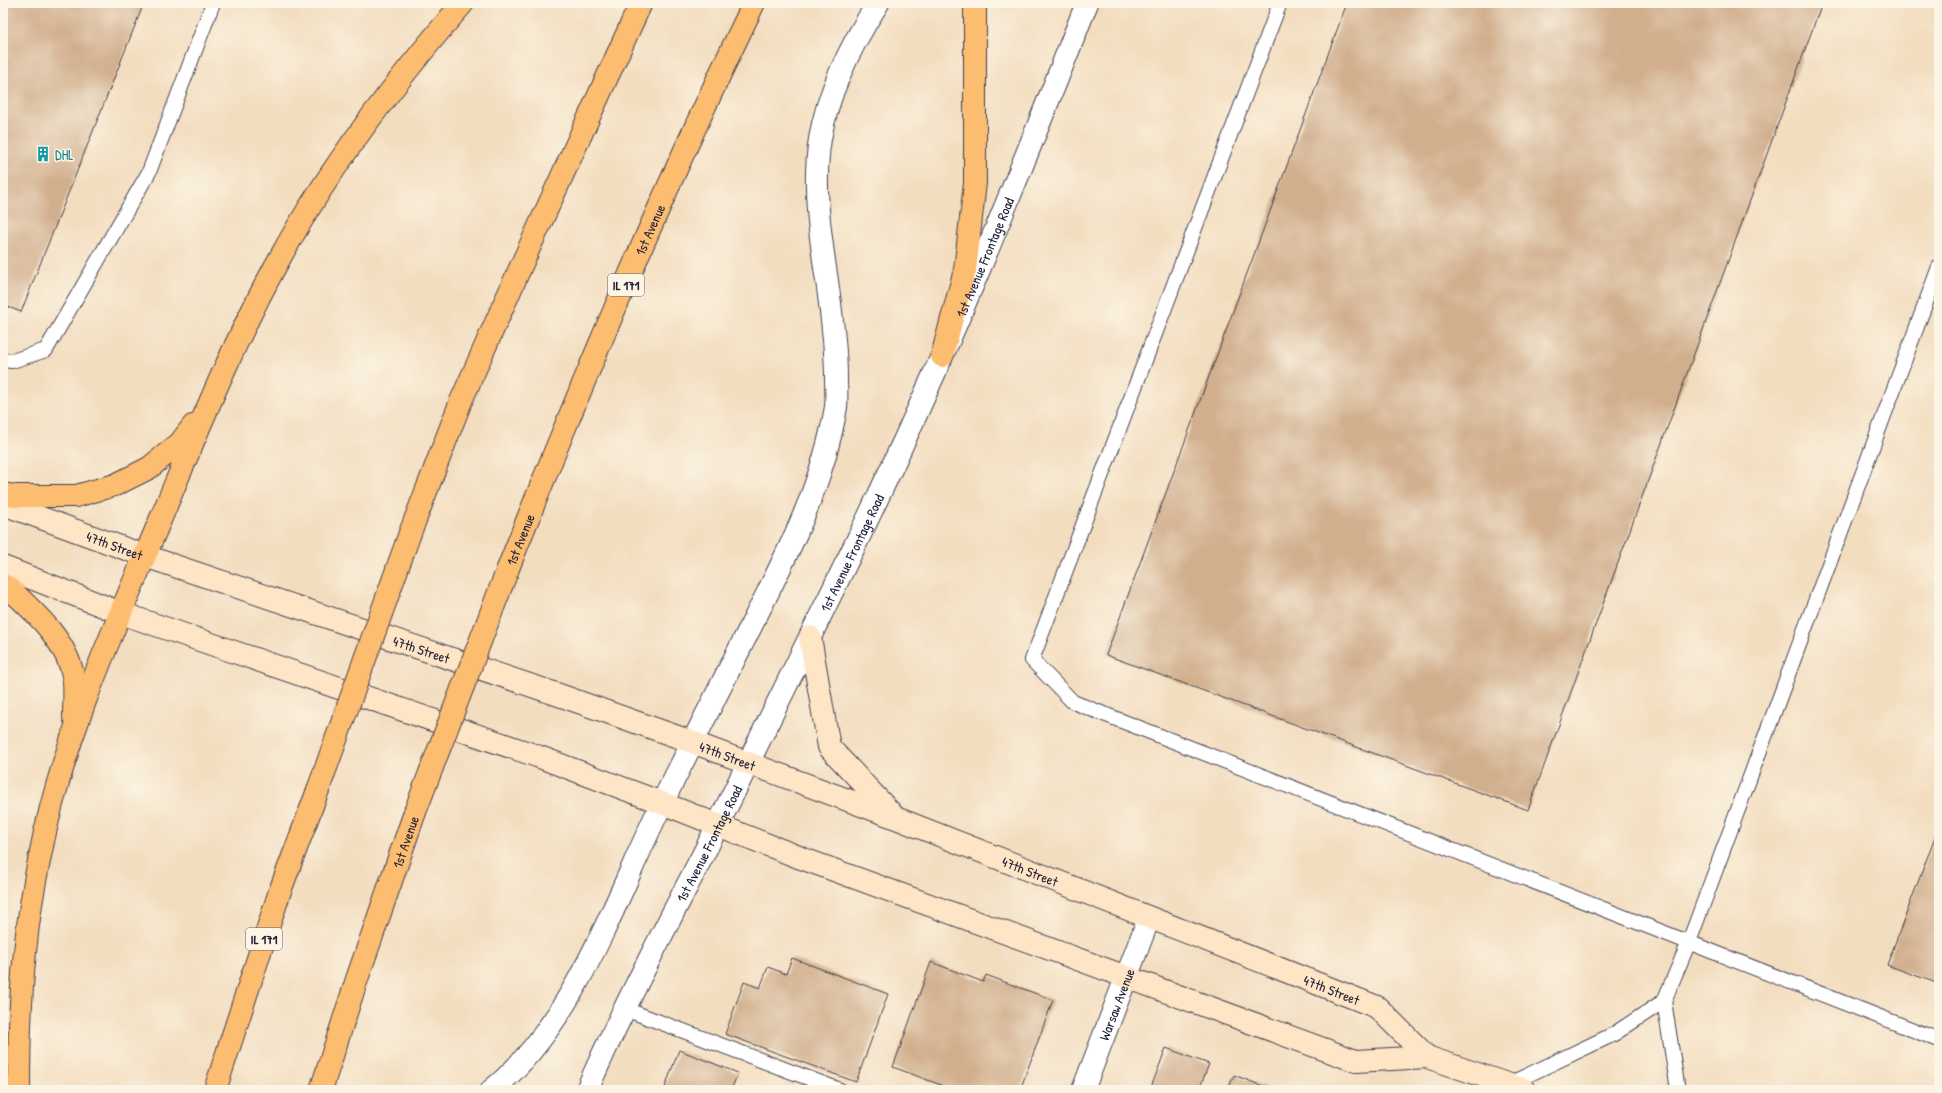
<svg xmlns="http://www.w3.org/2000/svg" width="1942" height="1093" font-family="'Patrick Hand',sans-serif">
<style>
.building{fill:#d1af8d}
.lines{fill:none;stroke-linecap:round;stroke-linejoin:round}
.service-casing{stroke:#413e4f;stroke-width:16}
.minor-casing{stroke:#413e4f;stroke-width:24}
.tertiary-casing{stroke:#413e4f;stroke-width:24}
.secondary-casing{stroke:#413e4f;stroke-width:24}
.primary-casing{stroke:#413e4f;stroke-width:24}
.service{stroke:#fff;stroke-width:14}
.minor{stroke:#fff;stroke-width:22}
.tertiary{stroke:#fff;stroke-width:22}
.secondary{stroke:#fee5c5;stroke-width:22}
.primary{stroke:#fcbd6f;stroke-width:22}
.primary-bridge-casing{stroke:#413e4f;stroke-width:24;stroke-linecap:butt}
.primary-bridge{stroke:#fcbd6f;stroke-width:22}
.labels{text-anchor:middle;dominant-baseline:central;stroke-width:3;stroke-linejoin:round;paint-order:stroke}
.shield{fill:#fcf5e5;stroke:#63616e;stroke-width:1}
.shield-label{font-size:13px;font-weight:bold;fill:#22223b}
.culture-label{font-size:14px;fill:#0d838f;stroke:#fcf5e5;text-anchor:start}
.street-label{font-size:14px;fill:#22223b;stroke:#fcf5e5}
</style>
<rect width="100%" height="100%" fill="#fcf5e5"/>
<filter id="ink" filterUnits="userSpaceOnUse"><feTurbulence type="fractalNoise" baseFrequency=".025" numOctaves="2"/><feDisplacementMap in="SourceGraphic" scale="8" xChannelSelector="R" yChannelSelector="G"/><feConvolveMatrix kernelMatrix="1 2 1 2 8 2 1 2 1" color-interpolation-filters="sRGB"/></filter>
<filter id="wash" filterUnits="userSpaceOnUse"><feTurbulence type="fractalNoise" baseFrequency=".012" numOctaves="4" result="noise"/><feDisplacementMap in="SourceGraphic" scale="16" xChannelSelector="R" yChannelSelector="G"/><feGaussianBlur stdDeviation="0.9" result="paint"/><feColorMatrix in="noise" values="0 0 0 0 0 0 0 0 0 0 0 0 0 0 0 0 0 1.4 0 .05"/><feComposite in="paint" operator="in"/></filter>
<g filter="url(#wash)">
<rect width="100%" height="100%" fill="#f3ddbf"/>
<g id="blocks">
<g class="building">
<path d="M3,3H144L21,312L3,305Z"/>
<path d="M1347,3H1822L1528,810L1106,655Z"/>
<path d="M1939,826V984L1887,965Z"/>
<path d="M792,958L888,994L856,1082L725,1034L744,982L760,988L768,967L786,974Z"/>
<path d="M931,962L983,982L986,975L1053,1000L1020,1090H954L893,1067Z"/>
<path d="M1166,1048L1209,1064L1199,1090H1150Z"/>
<path d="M679,1050L738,1073L731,1090H674L665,1087Z"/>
<path d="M1234,1075L1273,1090H1228Z"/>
</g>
</g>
</g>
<g filter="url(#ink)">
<use href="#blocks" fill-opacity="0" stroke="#413e4f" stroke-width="1"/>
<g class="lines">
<g class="service-casing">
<g id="service">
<path d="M1280,3L1032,660L1073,702L1939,1040"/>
<path d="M3,360L12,361L46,350L149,172L213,3"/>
<path d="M625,1009L840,1090"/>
<path d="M1509,1084L1614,1034L1664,1001"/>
<path d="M1678,1090L1664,1001L1689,942L1939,267"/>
</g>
</g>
<g class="minor-casing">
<g id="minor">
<path id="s1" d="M1083,1090L1149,918"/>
</g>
</g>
<g class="tertiary-casing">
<g id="tertiary">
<path d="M492,1090C577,1021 616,895 664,799C694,739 725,678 755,618C790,549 823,484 836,407C837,397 836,387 836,377C836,347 832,318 828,288C821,240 812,188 820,139C828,90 851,45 878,3"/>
<path id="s2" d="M587,1090C623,1007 666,927 707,847C757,747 806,646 855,545C941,368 1015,186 1087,3"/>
</g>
</g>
<g class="secondary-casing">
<g id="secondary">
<path id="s3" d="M3,504L145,556L559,695L692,742L896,818L1377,1007L1427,1057"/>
<path d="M3,567L121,613L537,756L662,803L801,858L1356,1061L1427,1057L1525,1090"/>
<path d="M810,637L829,747L892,814"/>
</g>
</g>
<g class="primary-casing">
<g id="primary">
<path d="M942,356L965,270L975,183V3"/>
<path d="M3,494L16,496H76L115,485L149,468L180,443L193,426"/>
<path d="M410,533L461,401L525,257L641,3"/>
<path id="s4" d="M507,571C583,379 664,188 754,3"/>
<path d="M3,585L9,588C35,613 68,641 74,680C75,692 74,705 74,717"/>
<path d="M19,1090C19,1044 20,998 25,952C28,919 34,884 41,851C64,735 115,627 161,518C198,430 234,340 281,256C331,165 395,82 463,3"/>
<path d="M215,1090L280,891L318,790"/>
<path id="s5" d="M321,1090L357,979L415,812"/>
</g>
</g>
<use href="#service" class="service"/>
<use href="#minor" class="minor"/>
<use href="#tertiary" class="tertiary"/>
<use href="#secondary" class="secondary"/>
<use href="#primary" class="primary"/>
<g class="primary-bridge-casing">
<g id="primary-bridge">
<path d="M318,790L410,533"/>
<path d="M415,812L507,571"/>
</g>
</g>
<use href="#primary-bridge" class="primary-bridge"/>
</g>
</g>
<defs>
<g id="building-bare" transform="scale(1.2)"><path d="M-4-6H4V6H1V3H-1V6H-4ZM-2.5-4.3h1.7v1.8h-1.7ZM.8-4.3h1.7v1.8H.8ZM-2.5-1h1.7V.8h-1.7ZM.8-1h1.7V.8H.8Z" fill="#0f9aa8" stroke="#fcf5e5" stroke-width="2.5" paint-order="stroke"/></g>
</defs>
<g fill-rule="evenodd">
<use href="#building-bare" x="43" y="154"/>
</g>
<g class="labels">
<g class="shield">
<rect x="608" y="274" width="36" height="22" rx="3"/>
<rect x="246" y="928" width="36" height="22" rx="3"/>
</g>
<g class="shield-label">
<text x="626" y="285">IL 171</text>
<text x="264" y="939">IL 171</text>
</g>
<g class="culture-label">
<text x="55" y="154">DHL</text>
</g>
<g class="street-label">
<text stroke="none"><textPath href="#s4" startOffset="370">1st Avenue</textPath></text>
<text stroke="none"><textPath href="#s2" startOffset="923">1st Avenue Frontage Road</textPath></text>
<text stroke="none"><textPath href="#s4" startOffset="34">1st Avenue</textPath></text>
<text stroke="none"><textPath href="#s3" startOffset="119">47th Street</textPath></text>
<text stroke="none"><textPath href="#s2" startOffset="599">1st Avenue Frontage Road</textPath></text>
<text stroke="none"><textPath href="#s3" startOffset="443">47th Street</textPath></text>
<text stroke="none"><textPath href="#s3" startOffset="767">47th Street</textPath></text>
<text stroke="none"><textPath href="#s5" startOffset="262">1st Avenue</textPath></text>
<text stroke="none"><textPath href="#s2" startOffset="275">1st Avenue Frontage Road</textPath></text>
<text stroke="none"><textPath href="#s3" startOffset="1091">47th Street</textPath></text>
<text stroke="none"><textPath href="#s3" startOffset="1415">47th Street</textPath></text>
<text stroke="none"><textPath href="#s1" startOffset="92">Warsaw Avenue</textPath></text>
</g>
</g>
<rect width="1942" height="1093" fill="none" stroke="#fcf5e5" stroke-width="16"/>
</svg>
